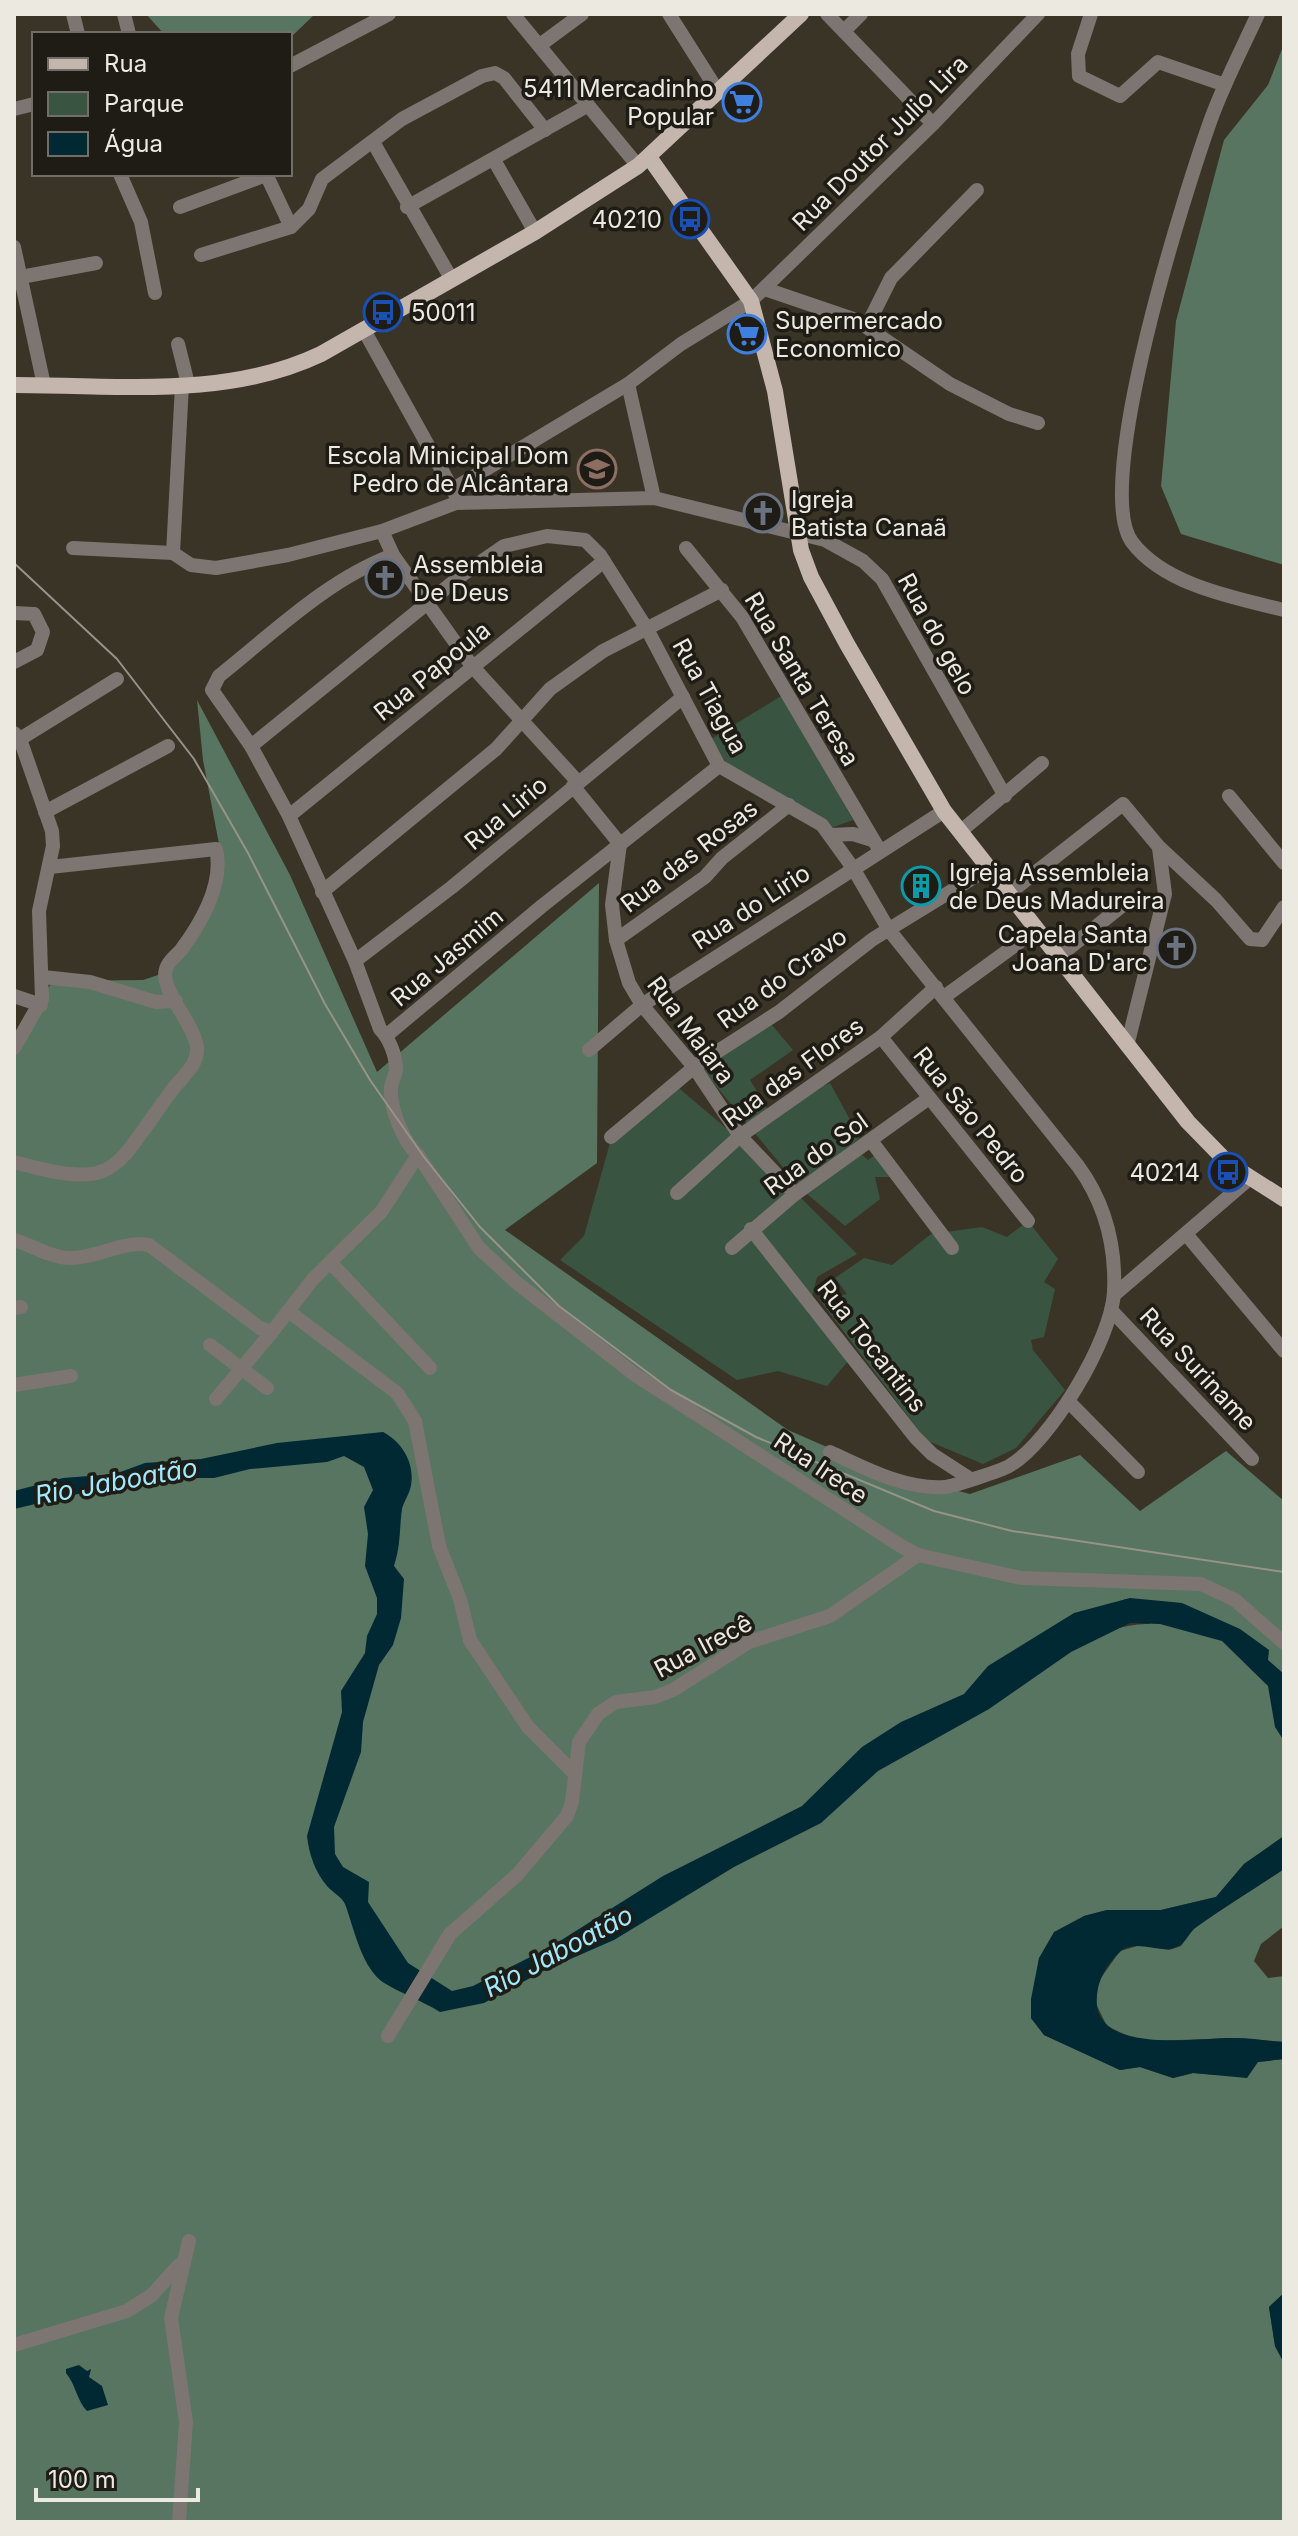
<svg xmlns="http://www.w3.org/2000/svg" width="1298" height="2536" font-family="Inter,sans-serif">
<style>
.green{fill:#395541}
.forest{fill:#577560;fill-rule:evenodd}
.water{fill:#002934}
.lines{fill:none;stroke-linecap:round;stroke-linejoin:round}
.minor{stroke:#7d7571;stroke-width:14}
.major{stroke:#c4b6ad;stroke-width:16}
.tram{stroke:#979388;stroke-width:2}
.labels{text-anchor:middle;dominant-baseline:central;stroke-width:7;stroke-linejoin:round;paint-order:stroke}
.poi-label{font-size:24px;fill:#ece9e1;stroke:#1e1c15;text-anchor:end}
.street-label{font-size:24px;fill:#ece9e1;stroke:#1e1c15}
.water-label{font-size:26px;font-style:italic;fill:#a0e8fe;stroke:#1e1c15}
</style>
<rect width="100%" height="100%" fill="#393426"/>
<g class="green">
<path d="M783,695L853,820L831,828L728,766L711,739Z"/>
<path d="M772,1025L793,1050L750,1080L768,1110L830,1083L860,1138L851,1145L868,1160L879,1152L890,1177H875L880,1199L845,1226L800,1188L698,1064Z"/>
<path d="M674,1084L759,1156L857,1254L817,1277L808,1313L849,1360L827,1386L778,1371L737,1380L560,1260L584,1236L610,1143Z"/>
<path d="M1028,1221L1058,1259L1044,1282L1055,1289L1044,1337L1031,1340L1033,1350L1065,1390L1016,1448L983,1464L926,1440L819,1299L847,1294L835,1278L864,1258L892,1265L931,1234L982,1227L1007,1237Z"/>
</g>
<g class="forest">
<path d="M146,14H315L290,38V34H164Z"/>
<path d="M1284,44V565L1181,534L1161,486L1176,321L1224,140L1268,85Z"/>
<path d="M197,700L290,875L377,1072L599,883L597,1163L505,1230L788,1430L882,1471L970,1494L1080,1455L1140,1511L1226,1451L1284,1501V1836L1244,1864L1216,1897L1161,1910H1107L1084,1916L1039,1958L1031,2018L1044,2035L1120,2070L1140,2067L1173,2078L1193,2073L1217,2075L1258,2062L1284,2059V2293L1269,2307L1275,2346L1284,2363V2522H14V1039L53,981L143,980L170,971L223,865L203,760ZM1125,1599L1150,1624C1094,1621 1035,1680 989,1708Z"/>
<path d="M1284,1869V1926L1261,1944L1254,1961L1268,1978L1284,1976V2042L1235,2038L1152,2041L1130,2037L1107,2026L1096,2004L1098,1982L1120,1951L1141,1945L1169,1950L1181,1946L1195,1927Z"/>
</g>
<g class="water">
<path d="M383,1432C402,1442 415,1463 411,1485C410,1493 404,1501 402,1509C399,1531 401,1544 394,1566L404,1579L401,1618L393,1645L379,1665L363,1722L361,1752L334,1827L335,1854L343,1867L369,1882L368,1902L408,1963L452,1991L473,1986L552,1946L663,1876L802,1806L862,1747L901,1722L964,1694L988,1666L1074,1613L1130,1598L1182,1603L1240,1629L1269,1650L1268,1660L1284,1674V1741L1275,1727L1268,1686L1222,1641L1160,1624L1130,1623L1071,1652L989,1709L878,1771L821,1823L734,1867L614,1940L543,1971L484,2003L440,2012C423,2001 391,1989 380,1980C360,1962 354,1928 345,1904C342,1897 332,1892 327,1886C315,1872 309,1854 307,1836L342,1712L341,1691L365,1653L367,1636L377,1614V1598L365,1566L368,1534L364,1507L373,1490L364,1467L344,1456L327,1462L250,1469L214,1478H176L99,1489L14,1509V1491L63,1478L115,1474L145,1463L201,1459L277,1443Z"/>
<path d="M1284,1836V1869C1256,1888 1226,1906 1198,1926C1189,1931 1186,1943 1177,1947C1159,1955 1135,1937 1119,1953C1107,1964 1098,1980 1097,1995C1090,2057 1200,2037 1235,2038C1252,2038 1268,2041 1284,2042V2059L1258,2062L1247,2078L1193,2073L1173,2078L1140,2067L1120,2070L1044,2035L1031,2018V1999L1039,1958L1054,1932L1084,1916L1107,1910H1161L1216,1897L1244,1864Z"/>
<path d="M1284,2293V2363L1275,2346L1269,2307Z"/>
<path d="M79,2365L87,2371L91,2369L89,2377L102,2386L108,2405L87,2411C77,2401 76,2385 66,2373V2369Z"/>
</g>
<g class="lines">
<g class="minor">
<path d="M73,14L78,34"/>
<path d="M124,14L129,34"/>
<path d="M513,14L638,166"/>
<path d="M669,14L719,93"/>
<path d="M827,14L933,124"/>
<path d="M1091,14L1078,54L1079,76L1120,96L1158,62L1225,85"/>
<path d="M1258,14C1242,49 1224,83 1211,119C1186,189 1091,486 1132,542C1164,585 1235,598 1284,610"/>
<path d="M844,31L861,14"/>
<path d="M540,45L582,14"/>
<path d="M290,66L389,14"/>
<path d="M14,109L34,104"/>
<path d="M373,142L452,280"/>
<path d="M494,160L535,232"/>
<path d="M120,174L141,222L155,293"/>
<path d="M266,174L291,227"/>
<path d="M180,207L266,175"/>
<path d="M407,207L587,106"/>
<path d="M14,247L44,385"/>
<path d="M201,255L291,227L309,209L322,179L402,119L482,76L495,73L504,78L545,130"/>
<path d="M21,277L96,263"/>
<path d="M765,289L856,320L950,384L1009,414L1038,423"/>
<path d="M867,326L891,278L977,190"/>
<path d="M365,332L455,494"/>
<path d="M178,344L188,384"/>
<path d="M628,384L654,498"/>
<path d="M453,489L628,384L681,344L751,301L933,124L1038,14"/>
<path d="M382,531L393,555L472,666L578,782"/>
<path d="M73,548L173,553"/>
<path d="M686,548L742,617L880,851"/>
<path d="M173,553L191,565L216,568L288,555L382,531L456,503L654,498L825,540L863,561L882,579L1005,796"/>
<path d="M173,553L182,385"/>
<path d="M393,555C328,579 273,633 219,676L212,690L251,746L289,816L355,961L380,1029C389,1038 396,1055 396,1069C396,1075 392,1080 391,1087C389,1107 404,1143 418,1155L479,1248L517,1283L634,1374L901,1546L918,1555L1021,1578L1201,1584L1235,1600L1284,1643"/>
<path d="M14,613L34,614L43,632L37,650L14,662"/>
<path d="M14,733L20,739L52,831L53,846L39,911L42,999L14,1048"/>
<path d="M20,739L117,679"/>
<path d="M251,746L462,575L504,546L547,536L585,540L600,555L647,629L719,766L822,825L853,868L889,930L1078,1166C1105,1203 1116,1247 1114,1292C1112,1339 1050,1443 1009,1466C1003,1470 951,1487 945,1487C905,1490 865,1468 830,1452"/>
<path d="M573,786L620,844L612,905L616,940L629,983L642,1005L694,1067L740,1136L795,1194"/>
<path d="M1229,796L1284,863"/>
<path d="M45,812L168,746"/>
<path d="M289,816L604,561"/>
<path d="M961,831L1042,763"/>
<path d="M830,835L853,834L872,840"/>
<path d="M322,892L496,749L550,689L603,651L722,590"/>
<path d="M1008,894L1123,804L1159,847L1216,900L1250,939L1262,940L1284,907"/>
<path d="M616,940L705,877L722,858L789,805"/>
<path d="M1058,957L1123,905"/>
<path d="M355,961L452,887L683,697"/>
<path d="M43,977L90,982L156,1002L176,1001"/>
<path d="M14,996L41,1005"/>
<path d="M944,997L1036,930"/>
<path d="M387,1035L542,906L719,766"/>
<path d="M881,1037L1028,1221"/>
<path d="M1127,1046L1165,894L1159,848"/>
<path d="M589,1050L642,1005L944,811"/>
<path d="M611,1137L698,1064L779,1012L873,939L989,868"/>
<path d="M872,1142L952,1248"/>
<path d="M14,1162C119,1191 112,1171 170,1093C180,1078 199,1066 197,1047C194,1023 159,989 166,969C168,961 176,956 181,950C201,923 224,883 216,849L50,867"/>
<path d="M677,1193L740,1136L881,1037L936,987"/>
<path d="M751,1229L915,1437L932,1454L969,1478"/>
<path d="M1186,1234L1284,1351"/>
<path d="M14,1240C32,1245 49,1257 68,1258C97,1259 122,1240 149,1245L260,1328L272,1332L313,1279L381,1212L418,1155"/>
<path d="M732,1248L795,1194L929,1098"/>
<path d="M330,1262L430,1368"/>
<path d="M1114,1295L1249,1179"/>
<path d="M14,1308L21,1307"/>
<path d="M1111,1310L1252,1459"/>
<path d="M288,1311L397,1393L415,1421L439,1546L460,1599L470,1640L528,1727L575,1774"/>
<path d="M210,1345L267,1388"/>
<path d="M14,1385L71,1376"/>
<path d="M216,1399L272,1332"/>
<path d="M1068,1401L1138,1472"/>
<path d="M388,2036L450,1934L517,1875L567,1816L572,1802L579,1742L598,1714L616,1702L655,1697L673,1690L749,1642L830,1616L918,1555"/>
<path d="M14,2345L127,2311L152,2295L179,2265"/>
<path d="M179,2522L186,2422L171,2318L189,2241"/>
</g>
<g class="major">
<path d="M649,157L751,301L775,391L801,550L811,577L847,644L944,811L1188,1122L1229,1164L1284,1199"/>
<path d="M14,385C116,385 227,399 321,354L535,232L638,166L801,14"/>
</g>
<path class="tram" d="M14,563L117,659L194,759L248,853L325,1004L370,1080L424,1157L480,1227L559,1306L671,1390L756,1437L934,1511L1012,1531L1284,1572"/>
</g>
<defs>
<g id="supermarket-ring" transform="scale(2)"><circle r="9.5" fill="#1e1c15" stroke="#3f7fe0" stroke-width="1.5"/><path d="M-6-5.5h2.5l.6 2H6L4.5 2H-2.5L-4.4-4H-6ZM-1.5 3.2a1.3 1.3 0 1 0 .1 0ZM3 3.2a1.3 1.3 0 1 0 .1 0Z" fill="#3f7fe0"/></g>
<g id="bus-ring" transform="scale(2)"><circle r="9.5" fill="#1e1c15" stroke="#1a4fb4" stroke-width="1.5"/><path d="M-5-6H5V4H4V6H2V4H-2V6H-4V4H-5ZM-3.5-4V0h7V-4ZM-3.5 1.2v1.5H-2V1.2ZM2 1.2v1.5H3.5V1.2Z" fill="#1a4fb4"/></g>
<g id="school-ring" transform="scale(2)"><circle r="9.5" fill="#1e1c15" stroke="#8d6e63" stroke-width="1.5"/><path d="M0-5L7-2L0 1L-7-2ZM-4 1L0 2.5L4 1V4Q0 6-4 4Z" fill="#8d6e63"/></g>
<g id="church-ring" transform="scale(2)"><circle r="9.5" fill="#1e1c15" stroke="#6b7280" stroke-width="1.5"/><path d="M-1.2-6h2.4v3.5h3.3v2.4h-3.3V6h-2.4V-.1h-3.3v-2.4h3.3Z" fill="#6b7280"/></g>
<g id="building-ring" transform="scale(2)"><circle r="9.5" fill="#1e1c15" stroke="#0f9aa8" stroke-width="1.5"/><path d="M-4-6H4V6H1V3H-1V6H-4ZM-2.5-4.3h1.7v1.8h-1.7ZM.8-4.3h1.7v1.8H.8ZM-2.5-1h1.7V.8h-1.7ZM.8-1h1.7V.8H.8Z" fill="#0f9aa8"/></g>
</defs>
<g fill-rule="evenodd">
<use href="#supermarket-ring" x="742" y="102"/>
<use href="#bus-ring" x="690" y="219"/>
<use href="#bus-ring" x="383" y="312"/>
<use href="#supermarket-ring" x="747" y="334"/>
<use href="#school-ring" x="597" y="469"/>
<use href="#church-ring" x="763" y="513"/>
<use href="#church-ring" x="385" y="578"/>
<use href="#building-ring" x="921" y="886"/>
<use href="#church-ring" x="1176" y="948"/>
<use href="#bus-ring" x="1228" y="1172"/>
</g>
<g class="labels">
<g class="poi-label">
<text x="714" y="88">5411 Mercadinho<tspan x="714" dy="28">Popular</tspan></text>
<text x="662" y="219">40210</text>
<text x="411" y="312" text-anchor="start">50011</text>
<text x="775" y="320" text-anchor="start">Supermercado<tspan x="775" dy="28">Economico</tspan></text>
<text x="569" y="455">Escola Minicipal Dom<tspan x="569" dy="28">Pedro de Alcântara</tspan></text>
<text x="791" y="499" text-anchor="start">Igreja<tspan x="791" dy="28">Batista Canaã</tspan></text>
<text x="413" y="564" text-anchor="start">Assembleia<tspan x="413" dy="28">De Deus</tspan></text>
<text x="949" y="872" text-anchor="start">Igreja Assembleia<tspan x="949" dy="28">de Deus Madureira</tspan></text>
<text x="1148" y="934">Capela Santa<tspan x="1148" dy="28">Joana D'arc</tspan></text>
<text x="1200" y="1172">40214</text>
</g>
<g class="street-label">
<text transform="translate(880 143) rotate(-45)">Rua Doutor Julio Lira</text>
<text transform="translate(937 634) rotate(61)">Rua do gelo</text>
<text transform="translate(432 671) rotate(-39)">Rua Papoula</text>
<text transform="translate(802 679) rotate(59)">Rua Santa Teresa</text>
<text transform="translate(710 696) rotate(61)">Rua Tiagua</text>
<text transform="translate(506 813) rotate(-40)">Rua Lirio</text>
<text transform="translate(689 856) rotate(-38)">Rua das Rosas</text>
<text transform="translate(751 907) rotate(-33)">Rua do Lirio</text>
<text transform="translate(447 957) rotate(-40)">Rua Jasmim</text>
<text transform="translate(782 978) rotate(-36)">Rua do Cravo</text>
<text transform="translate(691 1030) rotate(53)">Rua Maiara</text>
<text transform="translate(793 1072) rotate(-36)">Rua das Flores</text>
<text transform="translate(971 1115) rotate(51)">Rua São Pedro</text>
<text transform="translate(816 1154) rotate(-36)">Rua do Sol</text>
<text transform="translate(872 1346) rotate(52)">Rua Tocantins</text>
<text transform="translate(1198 1369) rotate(47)">Rua Suriname</text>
<text transform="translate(821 1468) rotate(34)">Rua Irece</text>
<text transform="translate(703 1646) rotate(-28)">Rua Irecê</text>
</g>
<g class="water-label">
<text transform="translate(116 1481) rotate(-10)">Rio Jaboatão</text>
<text transform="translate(558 1951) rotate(-28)">Rio Jaboatão</text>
</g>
</g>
<rect width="1298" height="2536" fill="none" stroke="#ece9e1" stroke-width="32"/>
<rect x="32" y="32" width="260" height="144" fill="#1e1c15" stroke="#706e67" stroke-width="2"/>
<rect x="48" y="58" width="40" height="12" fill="#c4b6ad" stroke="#706e67" stroke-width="2"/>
<text x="104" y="72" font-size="24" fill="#ece9e1">Rua</text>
<rect x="48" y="92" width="40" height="24" fill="#395541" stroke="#706e67" stroke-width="2"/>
<text x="104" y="112" font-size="24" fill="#ece9e1">Parque</text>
<rect x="48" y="132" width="40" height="24" fill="#002934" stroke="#706e67" stroke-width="2"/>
<text x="104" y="152" font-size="24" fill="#ece9e1">Água</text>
<path d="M36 2488v12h162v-12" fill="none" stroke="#ece9e1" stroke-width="4"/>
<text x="48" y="2488" font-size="24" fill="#ece9e1" stroke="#1e1c15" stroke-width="6" paint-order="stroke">100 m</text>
</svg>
